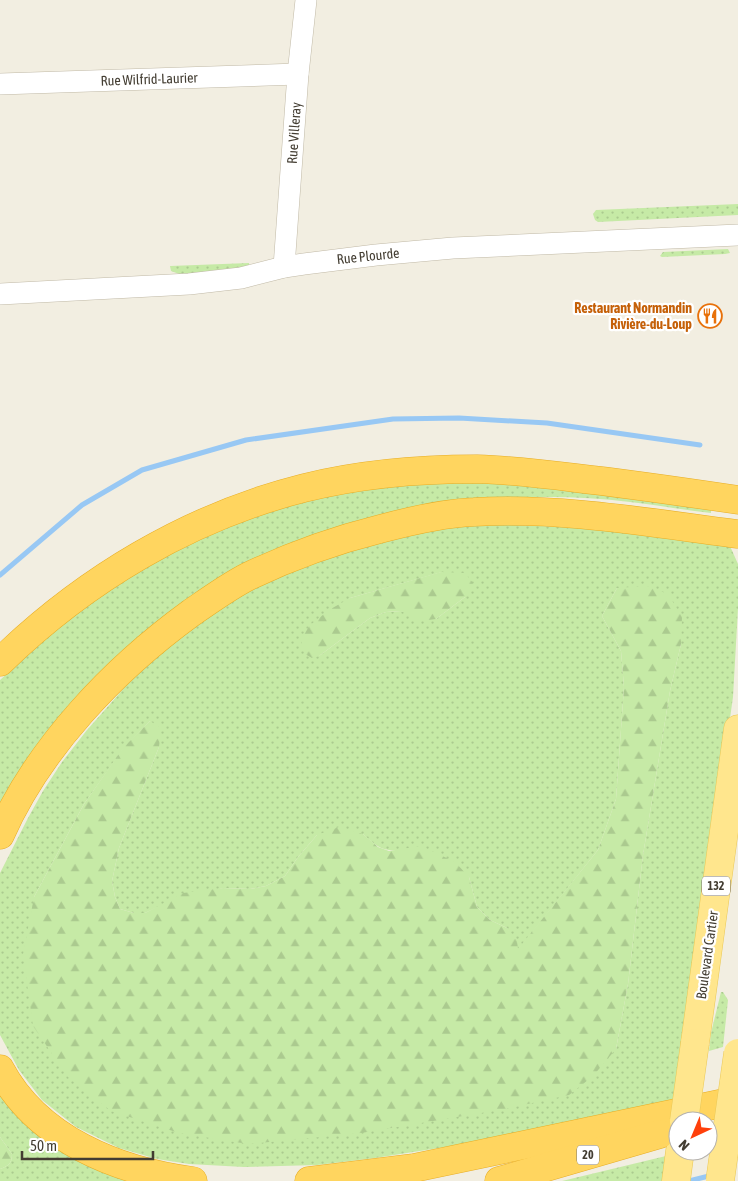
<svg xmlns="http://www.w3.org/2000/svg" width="738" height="1181" font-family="'Asap Condensed',sans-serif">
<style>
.grass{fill:url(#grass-dots);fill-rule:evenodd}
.forest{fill:url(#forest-firs)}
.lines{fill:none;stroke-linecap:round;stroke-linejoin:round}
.stream{stroke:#98c8f4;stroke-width:5}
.minor-casing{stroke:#c0b9a6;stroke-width:22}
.primary-casing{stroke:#eac856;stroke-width:29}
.motorway-casing{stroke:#e7ad26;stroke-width:29}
.minor{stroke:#fff;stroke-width:21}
.primary{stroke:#ffe68d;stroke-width:28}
.motorway{stroke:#ffd55f;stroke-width:28}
.primary-bridge-casing{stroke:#eac856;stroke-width:29;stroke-linecap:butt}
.primary-bridge{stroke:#ffe68d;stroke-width:28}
.labels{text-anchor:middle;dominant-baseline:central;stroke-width:4.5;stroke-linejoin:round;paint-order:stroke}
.shield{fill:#fff;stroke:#7b7770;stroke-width:1}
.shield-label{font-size:12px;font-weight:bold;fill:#433d32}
.street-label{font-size:14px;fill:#433d32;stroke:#fff}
.food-label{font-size:14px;font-weight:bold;fill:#c56008;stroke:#fff;text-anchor:end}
</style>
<defs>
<pattern id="grass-dots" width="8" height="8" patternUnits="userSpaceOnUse" patternTransform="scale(1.25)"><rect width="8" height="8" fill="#c6eaa6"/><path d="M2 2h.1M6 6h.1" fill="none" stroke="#abca8f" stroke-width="1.8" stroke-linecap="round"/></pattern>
<pattern id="forest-firs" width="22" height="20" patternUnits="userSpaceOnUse" patternTransform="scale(1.25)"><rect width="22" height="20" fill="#c6eaa6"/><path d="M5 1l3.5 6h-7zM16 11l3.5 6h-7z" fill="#abca8f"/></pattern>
</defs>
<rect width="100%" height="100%" fill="#f2eee1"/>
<g class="grass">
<path d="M738,204V215L598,222L595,220L593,214L596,210Z"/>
<path d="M728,249L730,253L725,254L662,257L660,256L663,252Z"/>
<path d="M249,263V267L182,275L171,271L170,266Z"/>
<path d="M500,481L711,508V513C684,510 657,505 630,502C578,496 525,495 472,502L217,584L0,813V680L73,614L155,560L244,518L298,502L362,488L421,482Z"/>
<path d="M492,524L615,529L730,546L738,564V608L733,697L692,987L673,1100L458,1145L375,1158L317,1165L244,1167L189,1164L157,1159L119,1148L76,1127L42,1100L19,1070L0,1035V873L28,818L43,791L62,762L87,730L126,686L171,642L237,598L290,570L343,551L435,528ZM442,572L465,597L436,619L401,611L386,612L370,618L319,656L350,598ZM617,588L681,644L670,691L643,855L628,984L616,1049L34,897L84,804L123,749L150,721L159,747L119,848L112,881L115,897L120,909L134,913H145L162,905L223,888L250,889L266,886L285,876L298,857L317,835L363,834C376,846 382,852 400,850L469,877L477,907L490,920L507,928L518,950L598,850L616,799L624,687L621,651L602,616Z"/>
<path d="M721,992H723L728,1000L723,1047L709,1051L711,1033Z"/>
<path d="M0,1087L139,1181H0V1169C8,1166 12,1164 12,1154L0,1137Z"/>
<path d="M666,1156L662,1181H562Z"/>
</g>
<g class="forest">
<path d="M441,572L465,573L473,583L465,597L436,619L420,621L401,611L386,612L370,618L319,656L312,658L305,654L301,640L309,626L329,610L350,598Z"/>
<path d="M647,586L668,594L682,617L681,644L670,691L643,855L628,984L616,1049L593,1076L569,1095L505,1109L361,1133L248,1144L179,1133L111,1111L68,1077L33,1026L23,955L34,897L84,804L123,748L150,721L161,728L159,747L119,848L112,881L115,897L120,909L134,913H145L183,893L223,888L250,889L266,886L285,876L298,857L317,835L339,827L363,834L378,847L389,851L421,846L455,862L469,877L477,907L490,920L507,928L517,941L518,949L598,850L616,799L624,687L621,651L602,616L617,588Z"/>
<path d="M0,1137L12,1154C12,1164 8,1166 0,1169Z"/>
</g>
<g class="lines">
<g class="stream">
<path d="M0,575L82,505L142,470L246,440L393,419L459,418L547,423L700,445"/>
<path d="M689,1181L713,1175"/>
</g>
<g class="minor-casing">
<g id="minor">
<path d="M0,84L298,74"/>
<path d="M284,267L298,74L306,0"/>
<path d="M0,294L189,284L241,278L284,267L304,264L376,255L453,248L738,235"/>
</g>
</g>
<g class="primary-casing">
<g id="primary">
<path d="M695,1043L738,729"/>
<path d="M676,1181L680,1151"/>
</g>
</g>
<g class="motorway-casing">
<g id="motorway">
<path d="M0,662C84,580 189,517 304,488C360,474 420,469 477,469C511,470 544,474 576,478C630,484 684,492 738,500"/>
<path d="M0,835C39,747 114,669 191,613C210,600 229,586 249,576C291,556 336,540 380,529C410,521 443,513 474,512C562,507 651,523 738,534"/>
<path d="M0,1069C38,1140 118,1171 193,1181"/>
<path d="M309,1181L414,1168L738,1100"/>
<path d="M499,1181L660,1134"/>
</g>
</g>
<use href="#minor" class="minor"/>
<use href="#primary" class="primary"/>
<use href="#motorway" class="motorway"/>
<g class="primary-bridge-casing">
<g id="primary-bridge">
<path d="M684,1121L695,1043"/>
<path d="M720,1181L738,1053"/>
</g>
</g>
<use href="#primary-bridge" class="primary-bridge"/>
</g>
<defs>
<g id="restaurant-ring" transform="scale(1.25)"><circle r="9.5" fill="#fff" stroke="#e8710a" stroke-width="1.5"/><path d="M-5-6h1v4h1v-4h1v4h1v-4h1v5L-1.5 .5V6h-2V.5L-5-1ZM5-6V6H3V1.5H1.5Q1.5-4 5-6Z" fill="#e8710a"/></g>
</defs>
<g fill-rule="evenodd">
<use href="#restaurant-ring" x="710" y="316"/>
</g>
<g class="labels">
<g class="shield">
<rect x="702" y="876.5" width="28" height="19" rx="4"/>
<rect x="577" y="1145.5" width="22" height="19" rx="4"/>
</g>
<g class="shield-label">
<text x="716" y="886">132</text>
<text x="588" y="1155">20</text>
</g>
<g class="street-label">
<text transform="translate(149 79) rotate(-2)">Rue Wilfrid-Laurier</text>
<text transform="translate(294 133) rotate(-86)">Rue Villeray</text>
<text transform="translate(368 256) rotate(-6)">Rue Plourde</text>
<text transform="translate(707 955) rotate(-82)">Boulevard Cartier</text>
</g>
<g class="food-label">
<text x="692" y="308">Restaurant Normandin<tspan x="692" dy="16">Rivière-du-Loup</tspan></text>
</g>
</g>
<g transform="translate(693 1136) rotate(224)"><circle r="24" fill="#ffffff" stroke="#b4b1ad"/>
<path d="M0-4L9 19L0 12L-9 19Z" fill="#ff400b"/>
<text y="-8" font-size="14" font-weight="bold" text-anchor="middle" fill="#433d32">N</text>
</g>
<path d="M22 1151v8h131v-8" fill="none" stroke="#433d32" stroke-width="2.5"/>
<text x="30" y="1151" font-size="15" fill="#433d32" stroke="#ffffff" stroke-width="4" paint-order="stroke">50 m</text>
</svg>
